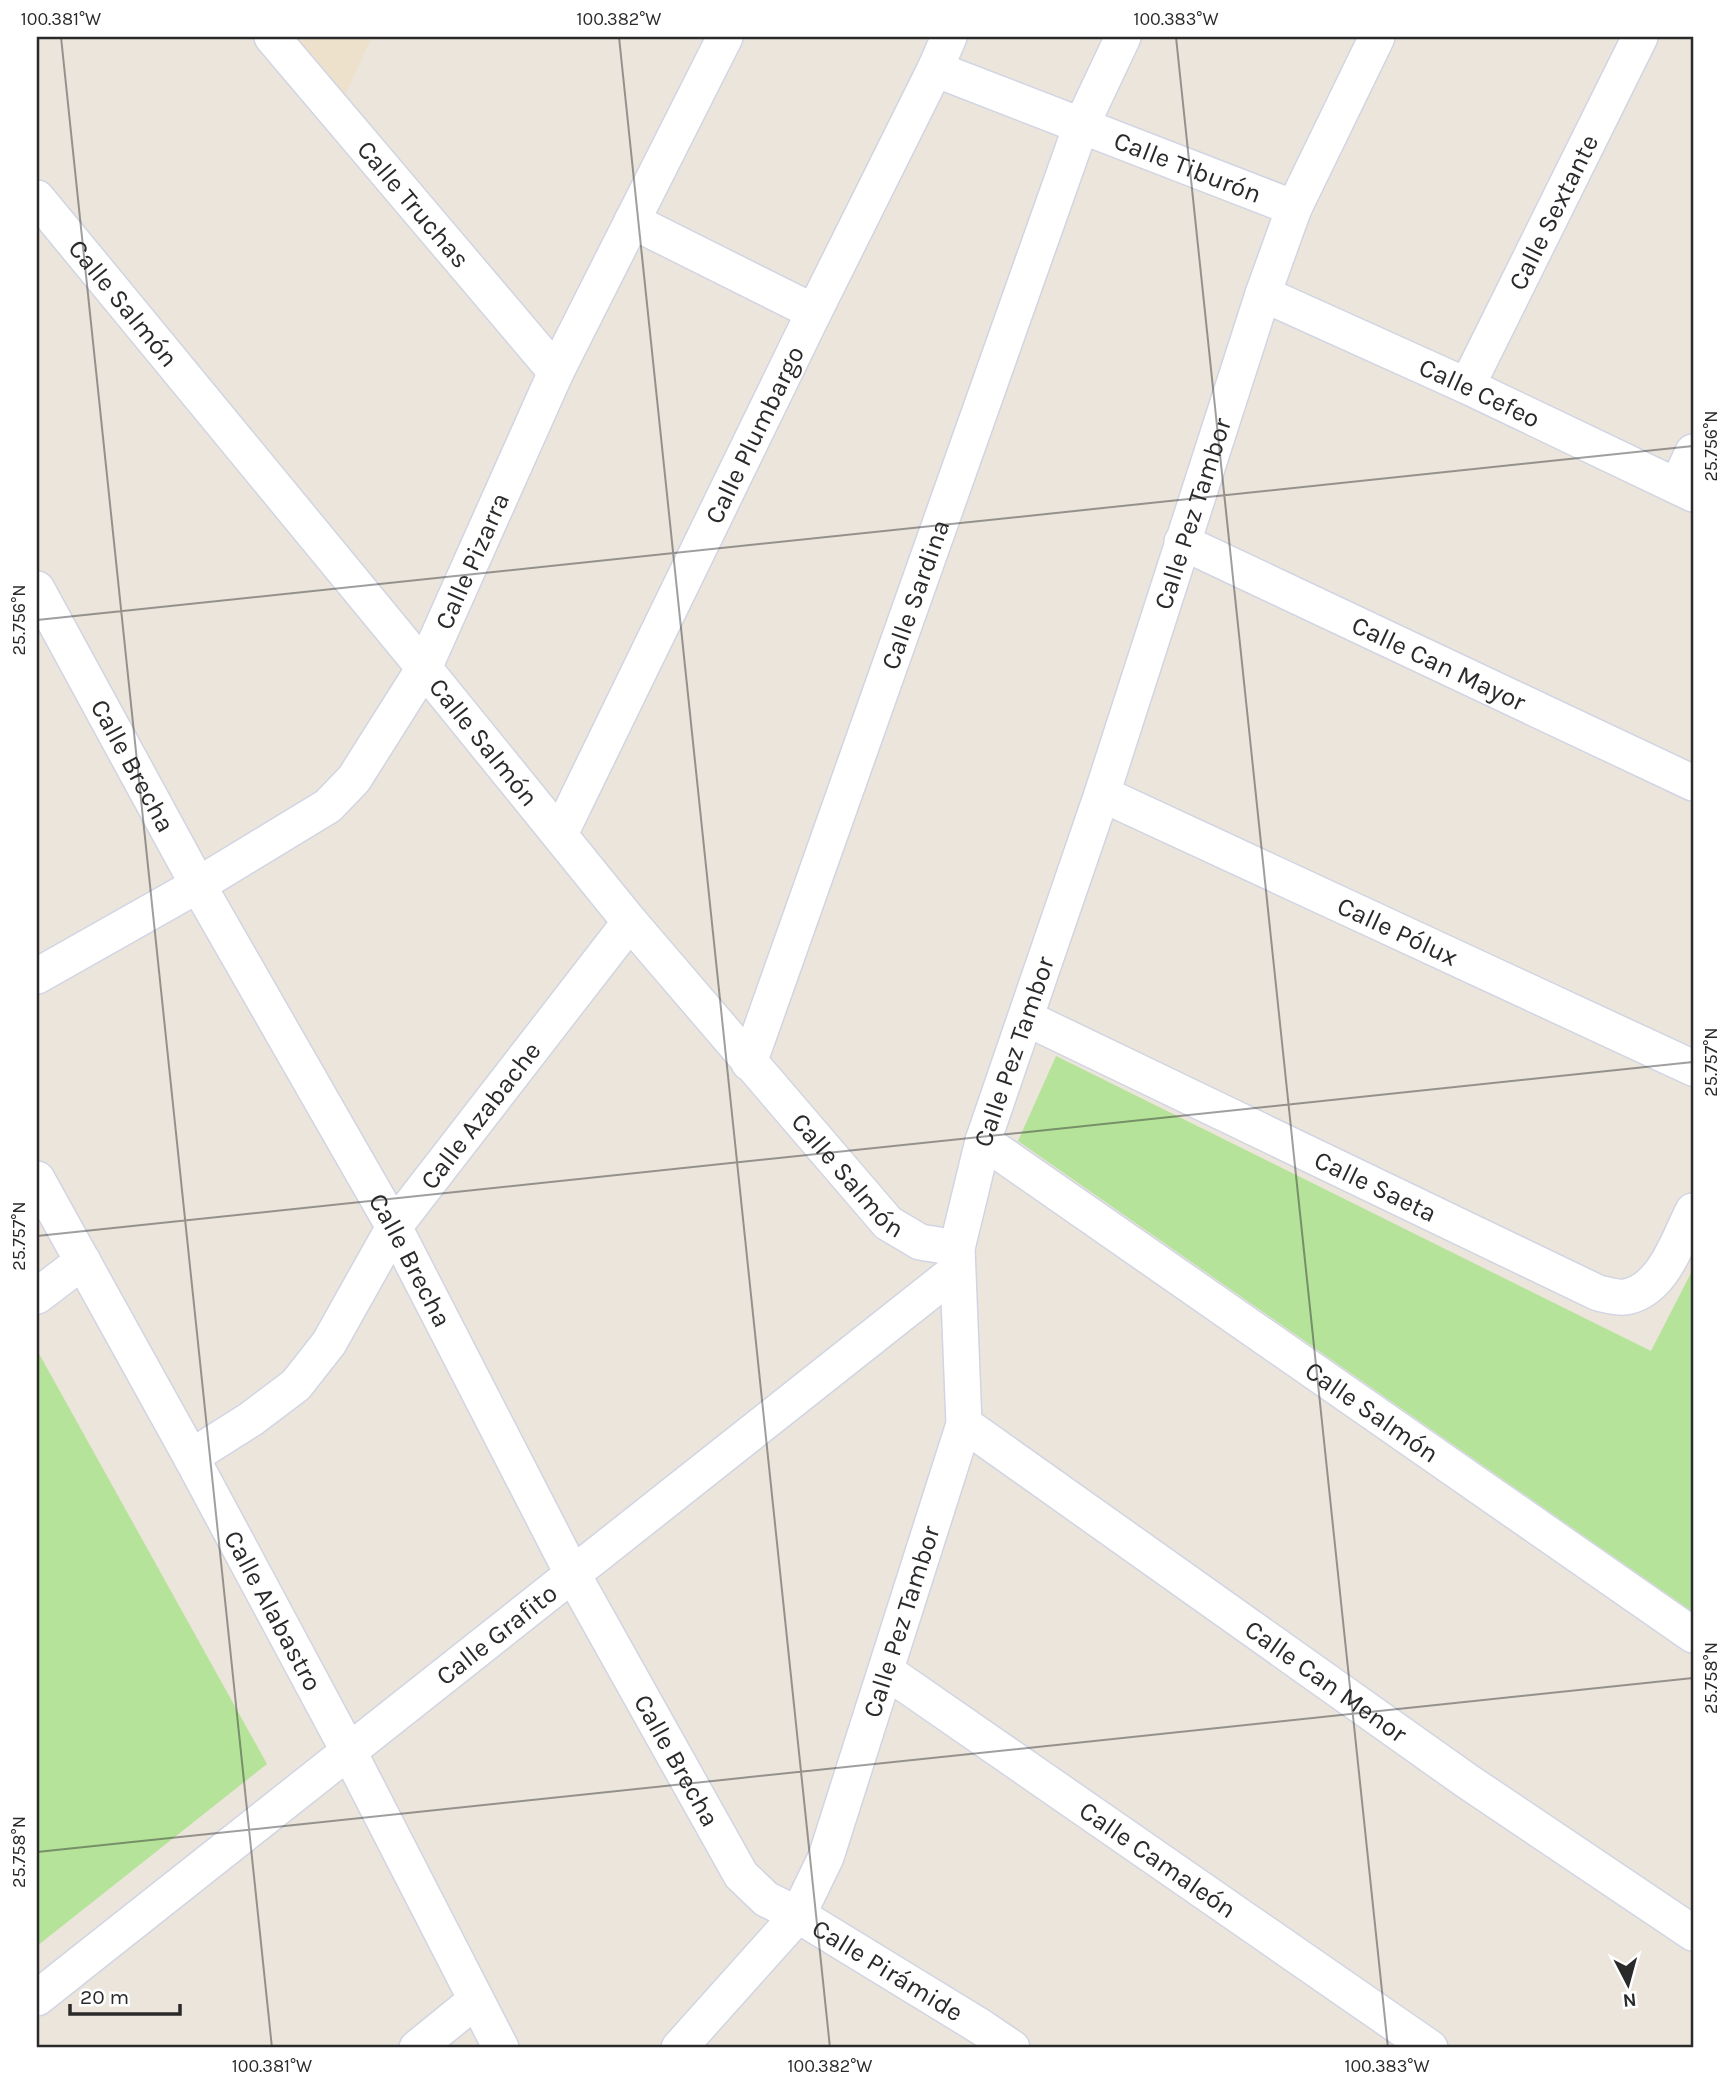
<svg xmlns="http://www.w3.org/2000/svg" width="1730" height="2085" font-family="Karla,sans-serif">
<style>
.education{fill:#eee1cc}
.green{fill:#b5e399}
.lines{fill:none;stroke-linecap:round;stroke-linejoin:round}
.minor-casing{stroke:#d1d5e3;stroke-width:38}
.minor{stroke:#fff;stroke-width:35}
.ticks{fill:none;stroke:#2a2a2a;stroke-width:2;stroke-opacity:0.45}
.labels{text-anchor:middle;dominant-baseline:central;stroke-width:5;stroke-linejoin:round;paint-order:stroke}
.street-label{font-size:26px;fill:#2a2a2a;stroke:#fff}
.neatline{fill:none;stroke:#2a2a2a;stroke-width:2.5}
.ticks-label{font-size:18px;text-anchor:middle;fill:#2a2a2a}
</style>
<rect width="100%" height="100%" fill="#ece5dc"/>
<path class="education" d="M287,37H372L342,101Z"/>
<g class="green">
<path d="M1056,1056L1651,1351L1693,1269V1612L1018,1141Z"/>
<path d="M37,1350L267,1764L37,1946Z"/>
</g>
<g class="lines">
<g class="minor-casing">
<g id="minor">
<path id="s1" d="M272,37L556,372"/>
<path id="s2" d="M935,69L1294,208"/>
<path id="s3" d="M37,198L424,668L630,922L888,1223L920,1242L957,1248"/>
<path d="M632,221L814,312"/>
<path id="s4" d="M1263,294L1467,386L1693,494"/>
<path id="s5" d="M1467,386L1640,37"/>
<path d="M1677,486L1693,452"/>
<path id="s6" d="M1182,542L1693,783"/>
<path id="s7" d="M37,589L198,885L394,1227L572,1573L741,1875L766,1899L798,1915L981,2027L1012,2048"/>
<path id="s8" d="M1102,794L1693,1068"/>
<path id="s9" d="M560,834L814,312L935,69L949,37"/>
<path id="s10" d="M37,976L198,885L328,806L354,779L424,668L556,372L725,37"/>
<path id="s11" d="M1026,1018L1598,1293C1607,1295 1617,1298 1625,1297C1663,1291 1678,1240 1693,1211"/>
<path id="s12" d="M749,1063L1081,126L1123,37"/>
<path id="s13" d="M983,1141L1693,1635"/>
<path id="s14" d="M37,1179L191,1457L349,1752L501,2048"/>
<path d="M37,1296L83,1261"/>
<path id="s15" d="M964,1424L1467,1781L1693,1933"/>
<path id="s16" d="M191,1457L251,1419L296,1385L329,1343L394,1227L630,922"/>
<path id="s17" d="M886,1671L1430,2048"/>
<path id="s18" d="M37,1998L957,1270"/>
<path d="M417,2048L476,2000"/>
<path id="s19" d="M679,2048L798,1915L826,1857L964,1424L957,1248L983,1141L1102,794L1263,294L1294,208L1377,37"/>
</g>
</g>
<use href="#minor" class="minor"/>
</g>
<path class="ticks" d="M61,37L272,2048M619,37L830,2048M1176,37L1388,2048M37,620L1693,446M37,1236L1693,1062M37,1852L1693,1678"/>
<g class="labels">
<g class="street-label">
<text stroke="none"><textPath href="#s2" startOffset="271">Calle Tiburón</textPath></text>
<text stroke="none"><textPath href="#s1" startOffset="219">Calle Truchas</textPath></text>
<text stroke="none"><textPath href="#s5" startOffset="194">Calle Sextante</textPath></text>
<text stroke="none"><textPath href="#s3" startOffset="136">Calle Salmón</textPath></text>
<text stroke="none"><textPath href="#s4" startOffset="238">Calle Cefeo</textPath></text>
<text stroke="none"><textPath href="#s9" startOffset="444">Calle Plumbargo</textPath></text>
<text stroke="none"><textPath href="#s19" startOffset="1645">Calle Pez Tambor</textPath></text>
<text stroke="none"><textPath href="#s10" startOffset="623">Calle Pizarra</textPath></text>
<text stroke="none"><textPath href="#s12" startOffset="497">Calle Sardina</textPath></text>
<text stroke="none"><textPath href="#s6" startOffset="284">Calle Can Mayor</textPath></text>
<text stroke="none"><textPath href="#s3" startOffset="704">Calle Salmón</textPath></text>
<text stroke="none"><textPath href="#s7" startOffset="201">Calle Brecha</textPath></text>
<text stroke="none"><textPath href="#s8" startOffset="326">Calle Pólux</textPath></text>
<text stroke="none"><textPath href="#s19" startOffset="1078">Calle Pez Tambor</textPath></text>
<text stroke="none"><textPath href="#s16" startOffset="455">Calle Azabache</textPath></text>
<text stroke="none"><textPath href="#s3" startOffset="1270">Calle Salmón</textPath></text>
<text stroke="none"><textPath href="#s11" startOffset="388">Calle Saeta</textPath></text>
<text stroke="none"><textPath href="#s7" startOffset="768">Calle Brecha</textPath></text>
<text stroke="none"><textPath href="#s13" startOffset="474">Calle Salmón</textPath></text>
<text stroke="none"><textPath href="#s14" startOffset="492">Calle Alabastro</textPath></text>
<text stroke="none"><textPath href="#s19" startOffset="490">Calle Pez Tambor</textPath></text>
<text stroke="none"><textPath href="#s18" startOffset="586">Calle Grafito</textPath></text>
<text stroke="none"><textPath href="#s15" startOffset="444">Calle Can Menor</textPath></text>
<text stroke="none"><textPath href="#s7" startOffset="1335">Calle Brecha</textPath></text>
<text stroke="none"><textPath href="#s17" startOffset="331">Calle Camaleón</textPath></text>
<text stroke="none"><textPath href="#s7" startOffset="1642">Calle Pirámide</textPath></text>
</g>
</g>
<rect width="1730" height="2085" fill="none" stroke="#ffffff" stroke-width="77"/>
<g transform="translate(1628 1984) rotate(174)" stroke="#ffffff" stroke-width="5" paint-order="stroke">
<path d="M0-5L12 26L0 18L-12 26Z" fill="#2a2a2a"/>
<text y="-10" font-size="19" font-weight="bold" text-anchor="middle" fill="#2a2a2a">N</text>
</g>
<path d="M70 2004v10h110v-10" fill="none" stroke="#2a2a2a" stroke-width="3.5"/>
<text x="80" y="2004" font-size="21" fill="#2a2a2a" stroke="#ffffff" stroke-width="5" paint-order="stroke">20 m</text>
<rect x="38" y="38" width="1654" height="2008" class="neatline"/>
<g class="ticks-label">
<text x="61" y="25">100.381°W</text>
<text x="619" y="25">100.382°W</text>
<text x="1176" y="25">100.383°W</text>
<text transform="translate(1711 446) rotate(-90)" y="6">25.756°N</text>
<text transform="translate(19 620) rotate(-90)" y="6">25.756°N</text>
<text transform="translate(1711 1062) rotate(-90)" y="6">25.757°N</text>
<text transform="translate(19 1236) rotate(-90)" y="6">25.757°N</text>
<text transform="translate(1711 1678) rotate(-90)" y="6">25.758°N</text>
<text transform="translate(19 1852) rotate(-90)" y="6">25.758°N</text>
<text x="272" y="2072">100.381°W</text>
<text x="830" y="2072">100.382°W</text>
<text x="1387" y="2072">100.383°W</text>
</g>
</svg>
